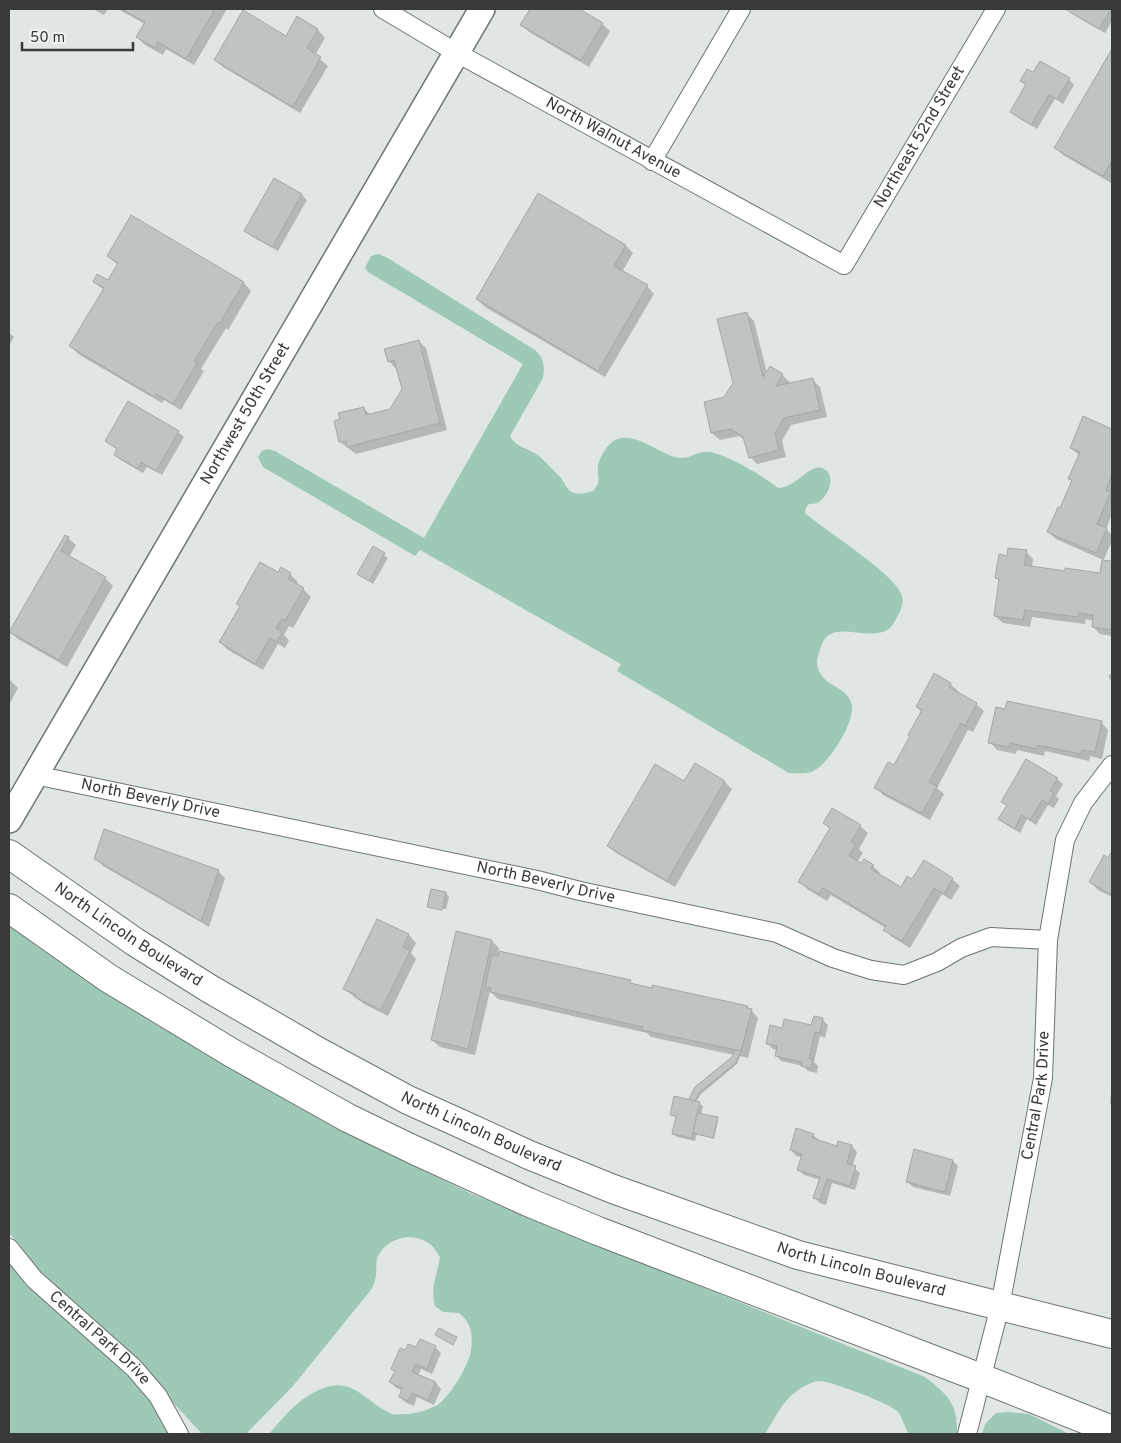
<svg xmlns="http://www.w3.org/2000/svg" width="1121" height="1443" font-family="Overpass,sans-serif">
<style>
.green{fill:#9dc9b6}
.shadow{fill:#0003}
.building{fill:#bdc4c1;stroke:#a3a9a6}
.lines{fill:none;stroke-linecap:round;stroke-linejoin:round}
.street-casing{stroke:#6e7471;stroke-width:20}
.secondary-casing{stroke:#6e7471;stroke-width:28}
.primary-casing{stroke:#6e7471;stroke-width:30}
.highway-casing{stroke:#6e7471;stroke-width:30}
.street{stroke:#fff;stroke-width:18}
.secondary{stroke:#fff;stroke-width:25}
.primary{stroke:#fff;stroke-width:28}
.highway{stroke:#fff;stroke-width:28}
.labels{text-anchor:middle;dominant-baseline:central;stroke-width:5;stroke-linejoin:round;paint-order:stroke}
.street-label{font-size:16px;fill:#383a39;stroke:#edf3f0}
</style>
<rect width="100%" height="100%" fill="#dfe6e3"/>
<g class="green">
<path d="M378,254L386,257L535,350C544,358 545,367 543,378L510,436C516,448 529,448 539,456C546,462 554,471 561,478C564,482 566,488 570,491C577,496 586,493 593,491C602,481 597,478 598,466C599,459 605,448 611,443C630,427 657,453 675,457C690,461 694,451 708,452C725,453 765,477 778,488C796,488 809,464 822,468C838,474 828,498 817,503C815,504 812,503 809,504L806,508L805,513C824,530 897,575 902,596C904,604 901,610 897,617C894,623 891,629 885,631C862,641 828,616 820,650C819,653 817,657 817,661C817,688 849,684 852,706C854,724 828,766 811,772C805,774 796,773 789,773L617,671L621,664L420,550L415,556L263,467L258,457L262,451L267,449L275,451L424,538L523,364L368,272L365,268L371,256Z"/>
<path d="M9,927H14L106,993L155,1024L336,1128L472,1194L925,1377C948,1395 958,1404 957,1434H909C904,1427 903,1417 897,1411C888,1403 829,1380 818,1381C811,1382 802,1387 797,1391C782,1401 774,1420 765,1434H269C286,1414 304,1392 331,1386C356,1381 372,1407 392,1414C396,1415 403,1414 408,1414C418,1413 432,1409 440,1403C452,1393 468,1366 471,1351C473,1334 472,1324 459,1313L443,1312L435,1306C430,1285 437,1277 440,1257C437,1253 434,1247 430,1244C414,1232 390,1236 379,1254C374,1262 378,1272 375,1280C374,1284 372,1288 370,1291L293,1386L246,1434H202L133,1359L29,1261L9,1232Z"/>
<path d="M9,1261L94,1342L151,1399L173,1434H9Z"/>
<path d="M1008,1412L1029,1414L1069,1434H982L985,1424L996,1413Z"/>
</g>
<g class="shadow">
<path d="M93,9H108L104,15Z"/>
<path d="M118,9H227L194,65L166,49L163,55L145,45L137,37L145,24Z"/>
<path d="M531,9H577L602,24L610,31L589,67L529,32L522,24Z"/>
<path d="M1067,9H1112V21L1105,33L1072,14Z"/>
<path d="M297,18L318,30L325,38L315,55L328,66L300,113L223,67L215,60L286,37Z"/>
<path d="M1112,51V181L1111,183L1063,155L1056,148Z"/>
<path d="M1034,74L1069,79L1074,85L1063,104L1055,99L1037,129L1017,117L1011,112L1027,86L1022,80Z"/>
<path d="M302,195L307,200L278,251L251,236L246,231Z"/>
<path d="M131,217L244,283L251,291L228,330L226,328L201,369L204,371L181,410L164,400L162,403L78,354L71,346L104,290L94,282H108L118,265L108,256Z"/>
<path d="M626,246L633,253L622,272L647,286L654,294L605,377L485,307L477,299Z"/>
<path d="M747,314L754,321L767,373L770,367L782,375L790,382L789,385L812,379L820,387L827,417L791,425L782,441L786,457L757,464L750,457L745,440L739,436L720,440L712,433L706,403L725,399L734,383Z"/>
<path d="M9,333L14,337L9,346Z"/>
<path d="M418,341L426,348L447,430L356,454L340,442L363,408L371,415L391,410L403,390L396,369L389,361Z"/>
<path d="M1084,418L1112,430V514L1106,529L1112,535V541L1103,561L1112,563V636L1100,634L1093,627L1094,621L1086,619L1085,624L1032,617L1030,627L1003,623L995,616L1000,581L997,578L1008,557L1026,552L1033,559L1032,568L1101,574L1103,560L1056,539L1048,532L1061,509L1073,482L1070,479L1080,456L1071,448Z"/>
<path d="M178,432L184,437L162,475L147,467L143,473L121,460L115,454L118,450L106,441Z"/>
<path d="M68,538L76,545L69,557L105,578L113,586L67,667L18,639L11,632Z"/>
<path d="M373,548L388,558L373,584L358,574Z"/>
<path d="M278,574H290L298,582L296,585L304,590L311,597L293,628L289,626L284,635L289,640L285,648L278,644L263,670L228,650L220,642Z"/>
<path d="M1112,673V682L1108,676Z"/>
<path d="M9,679L18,688L9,705Z"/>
<path d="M950,684L958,691L957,693L976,704L984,711L973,732L968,730L937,788L944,794L930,820L883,795L876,787L895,767L922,712L917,707Z"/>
<path d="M1101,722L1108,730L1102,759L1090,756L1089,761L1045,751L1044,756L1017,750L1016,754L997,750L990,742Z"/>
<path d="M695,765L725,782L732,789L675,887L616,853L608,846L685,783Z"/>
<path d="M1057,779L1063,784L1056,796L1059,799L1054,808L1048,805L1036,825L1027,819L1020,833L1005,824L1000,819L1007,806L1003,801Z"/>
<path d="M824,823L860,826L868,833L859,849L863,853L857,862L862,865L873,866L880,873L879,875L901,888L913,881L952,879L960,886L951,900L942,894L910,948L892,937L885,930L886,928L831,895L827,901L807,889L799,881L830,829Z"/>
<path d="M1112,853V897L1098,890L1091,882Z"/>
<path d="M96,858L218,871L225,878L209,927L103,866Z"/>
<path d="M446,893L449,897L446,909L431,906V909L429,906Z"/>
<path d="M378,920L409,935L416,943L411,953L416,959L388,1016L364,1004L344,989Z"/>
<path d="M492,941L499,948L498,952L630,982L634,985L747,1007L751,1010L758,1018L748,1058L740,1056L737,1064L701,1094L696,1102L703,1106L701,1115L718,1120L714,1139L697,1134L695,1141L677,1137L674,1134L677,1118L672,1114L690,1101L696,1088L733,1058L734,1055L651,1037L647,1033L498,999L490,991L475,1055L440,1047L432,1040Z"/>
<path d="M823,1020L828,1025L825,1038L820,1036L814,1062L818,1066L817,1073L808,1071L803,1066L781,1061L776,1055L777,1050L773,1049L767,1043L783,1030L812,1027Z"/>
<path d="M1112,1081V1105L1110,1103Z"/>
<path d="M813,1135L819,1140L838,1148L852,1146L857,1152L852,1167L860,1173L855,1190L832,1183L826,1205L820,1203L815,1198L821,1180L804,1175L798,1169L802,1157L796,1156L791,1150Z"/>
<path d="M953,1161L958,1166L950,1196L913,1187L907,1181Z"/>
<path d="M420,1341L435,1347L441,1353L432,1374L421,1369L418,1376L436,1383L441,1389L434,1405L417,1397L414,1406L405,1402L400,1397L403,1390L396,1388L391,1382L395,1372L393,1369L406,1352L417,1349Z"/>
</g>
<g class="building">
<path d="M121,9H215L186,59L158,42L155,48L136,37L145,22Z"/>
<path d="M530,9H579L603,23L581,60L520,25Z"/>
<path d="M1065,9H1111L1099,29Z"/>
<path d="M243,10L286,36L297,16L318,29L307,48L321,57L293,107L214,60Z"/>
<path d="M1112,49V161L1103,176L1054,148Z"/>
<path d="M1040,61L1070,78L1057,99L1049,95L1031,125L1010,112L1026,84L1020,81L1027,69L1033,72Z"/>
<path d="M274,178L302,194L272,247L244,231Z"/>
<path d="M538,193L626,245L614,266L648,285L598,371L476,299Z"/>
<path d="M131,215L244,282L220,323L218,322L194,361L197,363L173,404L156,394L154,397L69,346L104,288L93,282L97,274L108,280L118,263L107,256Z"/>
<path d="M747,312L763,377L770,366L783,374L776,386L813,378L820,410L784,418L775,433L779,450L749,458L743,437L731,429L711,433L704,402L724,397L733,383L717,319Z"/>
<path d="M419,340L440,423L347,447L346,441L339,442L334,421L340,419L338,413L364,407L366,415L390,409L402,389L394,360L388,362L384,349Z"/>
<path d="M128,401L179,431L156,471L141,462L138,469L114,455L117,449L105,441Z"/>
<path d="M1083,416L1112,429V475L1106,490L1111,492L1097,524L1107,528L1096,553L1047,532L1058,507L1060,508L1072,480L1068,479L1080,452L1070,448Z"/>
<path d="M65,535L69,537L61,551L106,577L59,660L9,632Z"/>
<path d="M373,546L385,553L369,581L357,574Z"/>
<path d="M1008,548L1027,550L1024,565L1065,571V568L1100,573L1102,560L1112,561V630L1092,627L1093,615L1079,613L1078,617L1025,610L1023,620L994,616L999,579L995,578L999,554L1007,556Z"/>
<path d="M260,562L278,572L281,567L291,573L288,579L304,588L285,621L282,619L276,628L282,632L277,642L270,638L255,664L219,642L240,606L236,604Z"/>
<path d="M934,673L951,683L949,687L977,703L965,726L961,723L929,782L937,786L922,813L874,788L888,762L894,765L910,736L908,735L922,710L916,707Z"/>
<path d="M1007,701L1102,721L1095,752L1082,750L1081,754L1038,745L1036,749L1010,743L1009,747L988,743L996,707L1005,709Z"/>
<path d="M1026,759L1058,778L1050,791L1054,793L1048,804L1042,800L1030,820L1021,815L1015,829L998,819L1007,805L1001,802Z"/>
<path d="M695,763L725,781L667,881L607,846L655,764L684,781Z"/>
<path d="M832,808L861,825L851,842L856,844L849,856L861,863L864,859L874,865L871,869L901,887L907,876L912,879L924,860L953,878L944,894L934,888L902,941L883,930L886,926L823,888L819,894L798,882L830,828L823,823Z"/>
<path d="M104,829L219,870L201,921L94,859Z"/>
<path d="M1112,851V895L1089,882L1104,855L1108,858Z"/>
<path d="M431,889L446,892L442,910L427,907Z"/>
<path d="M377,919L409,934L403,947L410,951L381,1010L355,997L356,995L343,989Z"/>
<path d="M456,931L492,940L468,1049L431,1040Z"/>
<path d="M499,951L631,980L630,983L652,988V985L748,1006L747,1008L752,1009L741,1051L642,1030L643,1027L490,992L491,988L485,987L492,955L498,956Z"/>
<path d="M814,1016L823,1018L820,1033L815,1032L809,1058L813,1059L811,1068L801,1066L802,1062L775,1056L777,1046L766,1044L770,1025L782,1028L784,1019L811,1025Z"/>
<path d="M735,1050L741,1051L736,1063L700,1092L695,1101L689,1099L695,1087L732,1057Z"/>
<path d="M674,1096L700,1102L692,1138L672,1134L676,1116L670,1115Z"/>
<path d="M697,1113L718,1117L713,1138L693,1133Z"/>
<path d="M796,1128L814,1134L812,1138L837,1146L838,1141L852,1145L847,1163L856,1166L850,1186L827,1179L820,1200L813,1198L820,1177L797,1170L802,1154L790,1150Z"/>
<path d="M914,1149L953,1160L945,1192L906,1182Z"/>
<path d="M439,1328L457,1337L453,1345L435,1335Z"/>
<path d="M420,1339L436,1346L427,1369L415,1364L412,1372L436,1382L428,1400L412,1393L408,1401L399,1397L402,1388L389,1382L395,1371L391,1369L400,1348L405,1350L408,1344L416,1347Z"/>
</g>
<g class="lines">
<g class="street-casing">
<g id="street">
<path id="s1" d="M383,9L457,53L844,265L996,9"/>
<path d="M652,161L741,9"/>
<path id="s2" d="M35,775L537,880L580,891L777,933L833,958L871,970L904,975L937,962L961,948L991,937L1048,940"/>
<path id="s3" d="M9,1248L34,1279L134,1368L158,1396L179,1434"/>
<path id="s4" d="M967,1434L1000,1306L1043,1078L1048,940L1065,840L1083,803L1112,765"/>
</g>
</g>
<g class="secondary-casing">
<g id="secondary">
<path id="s5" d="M9,820L482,9"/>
</g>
</g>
<g class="primary-casing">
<g id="primary">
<path id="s6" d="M9,854L135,942L210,989L319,1052L408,1100L468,1127L529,1155L613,1189L798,1255L1000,1306"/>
<path d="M9,908L108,978L232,1053L348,1118L412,1149L528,1202L598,1231L981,1378"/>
</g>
</g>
<g class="highway-casing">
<g id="highway">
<path d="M1000,1306L1112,1334"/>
<path d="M981,1378L1112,1430"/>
</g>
</g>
<use href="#street" class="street"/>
<use href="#secondary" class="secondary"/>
<use href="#primary" class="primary"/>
<use href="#highway" class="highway"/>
</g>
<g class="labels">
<g class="street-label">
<text stroke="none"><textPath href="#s1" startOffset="676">Northeast 52nd Street</textPath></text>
<text stroke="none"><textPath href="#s1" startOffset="264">North Walnut Avenue</textPath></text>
<text stroke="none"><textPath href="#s5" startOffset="470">Northwest 50th Street</textPath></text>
<text stroke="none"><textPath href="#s2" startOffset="118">North Beverly Drive</textPath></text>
<text stroke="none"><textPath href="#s2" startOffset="522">North Beverly Drive</textPath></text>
<text stroke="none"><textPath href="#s6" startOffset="144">North Lincoln Boulevard</textPath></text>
<text stroke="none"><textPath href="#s4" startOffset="346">Central Park Drive</textPath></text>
<text stroke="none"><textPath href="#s6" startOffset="549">North Lincoln Boulevard</textPath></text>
<text stroke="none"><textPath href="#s6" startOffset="954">North Lincoln Boulevard</textPath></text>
<text stroke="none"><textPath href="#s3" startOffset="128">Central Park Drive</textPath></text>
</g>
</g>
<rect width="1121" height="1443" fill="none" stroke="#383a39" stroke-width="20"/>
<path d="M22 42v8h111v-8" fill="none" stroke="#383a39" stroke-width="2.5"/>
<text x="30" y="42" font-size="15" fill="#383a39" stroke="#edf3f0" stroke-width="4" paint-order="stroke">50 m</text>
</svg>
